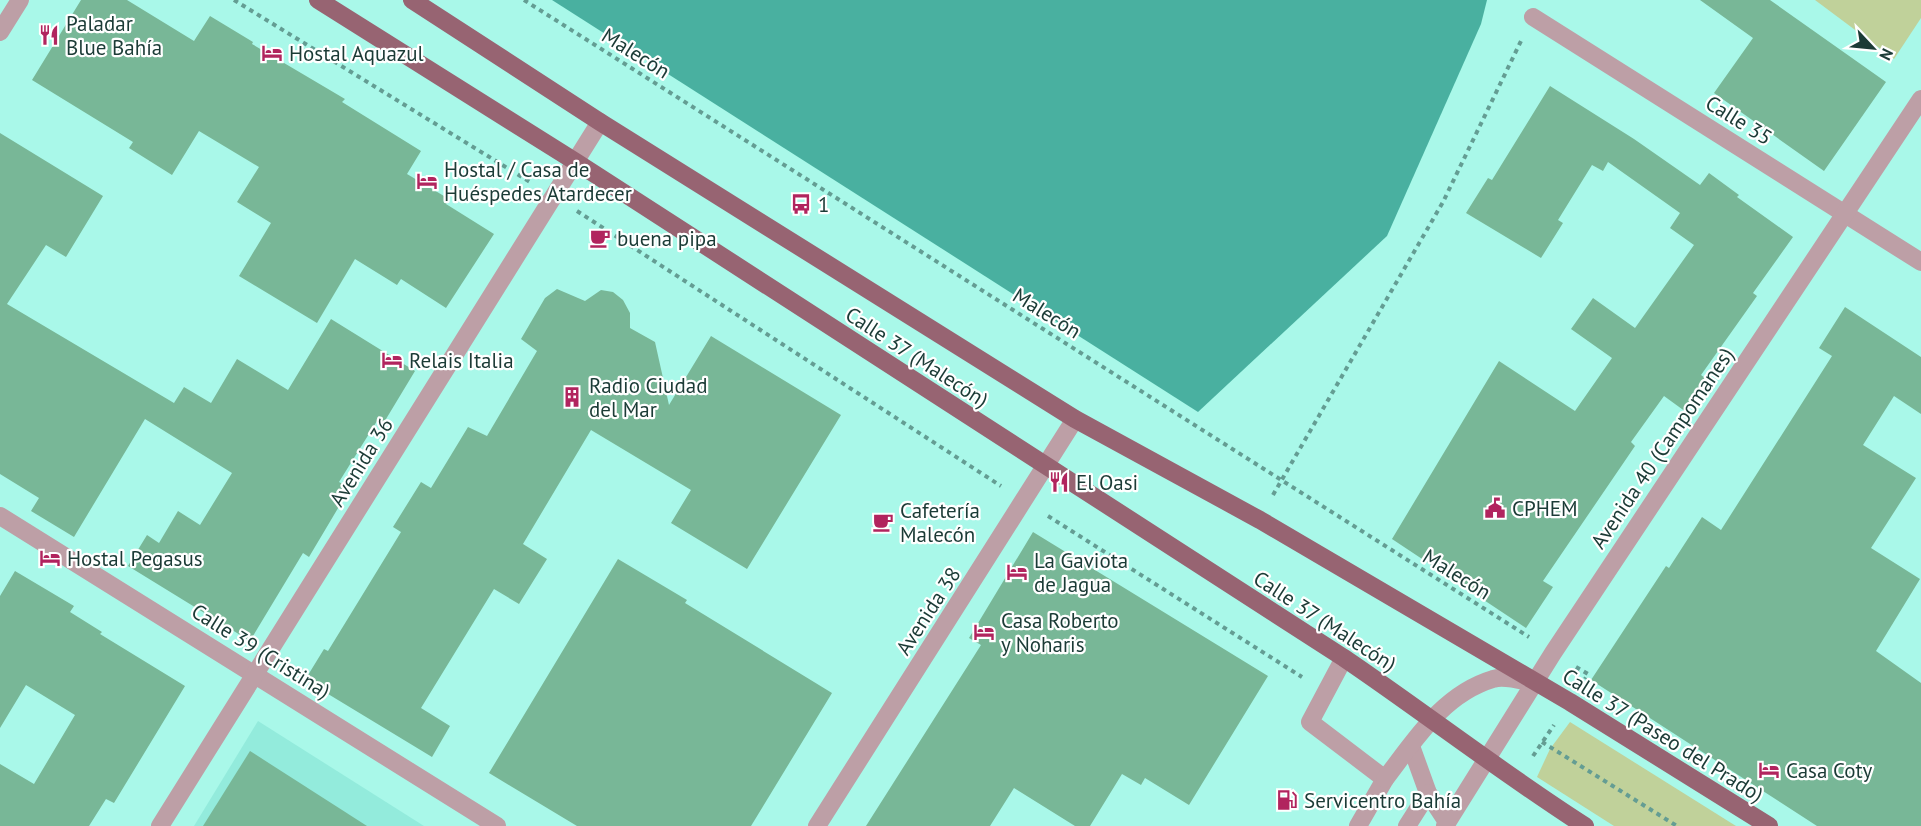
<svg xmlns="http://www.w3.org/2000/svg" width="1921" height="826" font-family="'PT Sans',sans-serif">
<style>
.built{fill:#93ebdc}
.green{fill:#c0d19a}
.water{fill:#49b0a0}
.building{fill:#78b797}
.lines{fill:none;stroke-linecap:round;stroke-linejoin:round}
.path{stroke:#649d93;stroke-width:4;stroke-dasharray:4.5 4.5;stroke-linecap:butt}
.minor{stroke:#bd9fa6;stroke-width:18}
.major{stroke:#976472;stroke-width:18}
.labels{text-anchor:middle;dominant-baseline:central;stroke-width:4.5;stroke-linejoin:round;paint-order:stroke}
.poi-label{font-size:21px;fill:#1b3b36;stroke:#fff;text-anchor:start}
.street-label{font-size:21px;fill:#1b3b36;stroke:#fff}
</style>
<rect width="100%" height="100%" fill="#a9f8e9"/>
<path class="built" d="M258,721L424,826H194Z"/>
<g class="green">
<path d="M1815,0H1921V18L1894,59Z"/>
<path d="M1570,722L1736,826H1614L1537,777L1550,749Z"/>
</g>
<path class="water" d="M552,0H1487L1481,24L1387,236L1198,412Z"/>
<g class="building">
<path d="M81,0H127L194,41L210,16L253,42L252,44L345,99L342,102L421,151L407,174L449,199L446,204L494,234L446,308L401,279L397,285L355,259L317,323L239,276L271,223L237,202L259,167L199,131L172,175L129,148L133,142L32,80Z"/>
<path d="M1700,0H1770L1886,82L1824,171L1714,93L1753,38Z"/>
<path d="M1550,86L1634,139L1700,185L1709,173L1739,195L1737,197L1793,237L1753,293L1757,296L1701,375L1708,380L1686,412L1664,396L1631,442L1635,446L1543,581L1553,587L1526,628L1392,539L1499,361L1575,411L1612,358L1571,329L1593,298L1635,328L1694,245L1670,228L1680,213L1608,162L1603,171L1592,165L1558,220L1563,223L1541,258L1466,213L1488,178L1492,180Z"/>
<path d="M0,133L103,196L66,257L46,245L7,304L174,403L184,387L211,403L237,359L288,390L331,319L415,371L383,424L377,421L339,482L350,488L309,557L303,553L250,641L128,566L147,535L159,543L178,511L200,525L232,473L145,419L74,537L31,511L39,498L0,474Z"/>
<path d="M557,289L585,301L601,290L613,292L623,300L630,313V328L655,342L669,405L711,336L841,415L747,569L671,523L691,490L591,430L523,544L547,559L519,604L494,589L421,708L450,726L432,757L305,680L324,649L328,651L401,532L393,527L421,482L431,488L468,427L487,436L537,351L521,339L545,298Z"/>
<path d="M1845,307L1921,357V414L1894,396L1863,445L1916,478L1871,548L1920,579L1876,651L1921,683V826H1817L1591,680L1666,566L1669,568L1702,517L1721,530L1832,356L1819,348Z"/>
<path d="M1033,532L1268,676L1189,805L1145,778L1141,785L1122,774L1090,826H1075L1014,788L990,826H866L981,645L969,638Z"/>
<path d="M618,559L687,600L685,603L832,693L751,826H577L489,773Z"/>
<path d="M15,571L74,606L70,612L102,632L100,634L185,686L114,803L106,799L89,826H0V764L34,784L75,715L26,685L0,728V596Z"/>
<path d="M250,751L367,826H203Z"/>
</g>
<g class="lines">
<g class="path">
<path d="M234,0L530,182"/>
<path d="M524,0L1529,637"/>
<path d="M577,211L1001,486"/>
<path d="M1273,495L1443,202L1521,41"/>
<path d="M1048,516L1302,677"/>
<path d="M1576,667L1588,674L1585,679"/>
<path d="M1542,742L1677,826"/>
<path d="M1533,756L1554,725"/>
</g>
<g class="minor">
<path d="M1533,17L1921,262"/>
<path d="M0,32L20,0"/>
<path d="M0,516L497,826"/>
<path d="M1344,658L1310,722L1385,779L1358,826"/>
<path d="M1411,746L1428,793L1447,822"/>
<path d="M1385,779C1415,740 1443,694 1493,679C1504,675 1523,681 1534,683"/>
<path d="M160,826L600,122"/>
<path d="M817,826L1075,419"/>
<path d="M1407,826L1428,793"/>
<path d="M1445,826L1553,653L1921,99"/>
</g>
<g class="major">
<path d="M318,0L576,162L1344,658C1425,713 1502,773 1585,826"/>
<path d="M412,0L600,122L1075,419L1260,520L1570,702L1769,826"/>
</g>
</g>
<defs>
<g id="restaurant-bare" transform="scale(1.62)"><path d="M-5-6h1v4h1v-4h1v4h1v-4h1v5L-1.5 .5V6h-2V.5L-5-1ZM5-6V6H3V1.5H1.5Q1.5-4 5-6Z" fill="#b1245e" stroke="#fff" stroke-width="2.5" paint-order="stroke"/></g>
<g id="hotel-bare" transform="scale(1.62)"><path d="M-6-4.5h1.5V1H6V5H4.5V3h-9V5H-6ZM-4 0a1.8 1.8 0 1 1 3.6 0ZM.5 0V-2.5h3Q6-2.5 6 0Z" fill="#b1245e" stroke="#fff" stroke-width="2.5" paint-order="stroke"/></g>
<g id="bus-bare" transform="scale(1.62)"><path d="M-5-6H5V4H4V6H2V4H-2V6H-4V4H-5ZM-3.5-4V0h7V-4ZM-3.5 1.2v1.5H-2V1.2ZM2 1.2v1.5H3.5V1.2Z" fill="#b1245e" stroke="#fff" stroke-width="2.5" paint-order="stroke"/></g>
<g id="cafe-bare" transform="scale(1.62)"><path d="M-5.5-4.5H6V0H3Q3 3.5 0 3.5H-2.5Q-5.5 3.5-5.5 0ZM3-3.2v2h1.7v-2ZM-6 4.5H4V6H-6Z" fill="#b1245e" stroke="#fff" stroke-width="2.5" paint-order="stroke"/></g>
<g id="building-bare" transform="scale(1.62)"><path d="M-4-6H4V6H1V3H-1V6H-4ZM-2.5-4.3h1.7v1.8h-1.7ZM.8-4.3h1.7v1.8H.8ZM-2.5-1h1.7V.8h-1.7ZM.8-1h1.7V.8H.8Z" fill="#b1245e" stroke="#fff" stroke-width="2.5" paint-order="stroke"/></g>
<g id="civic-bare" transform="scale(1.62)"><path d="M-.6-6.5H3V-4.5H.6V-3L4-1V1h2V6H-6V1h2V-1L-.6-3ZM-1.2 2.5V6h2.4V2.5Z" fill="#b1245e" stroke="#fff" stroke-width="2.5" paint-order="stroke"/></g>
<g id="fuel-bare" transform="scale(1.62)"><path d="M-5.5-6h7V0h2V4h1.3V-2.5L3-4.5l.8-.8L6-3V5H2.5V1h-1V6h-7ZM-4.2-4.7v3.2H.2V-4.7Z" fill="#b1245e" stroke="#fff" stroke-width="2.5" paint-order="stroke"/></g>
</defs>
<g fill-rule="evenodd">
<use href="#restaurant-bare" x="49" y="35"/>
<use href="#hotel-bare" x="272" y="53"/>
<use href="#hotel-bare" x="427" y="181"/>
<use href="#bus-bare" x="801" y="204"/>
<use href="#cafe-bare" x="600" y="238"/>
<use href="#hotel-bare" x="392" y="360"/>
<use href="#building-bare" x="572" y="397"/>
<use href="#restaurant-bare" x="1059" y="482"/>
<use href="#civic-bare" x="1495" y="508"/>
<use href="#cafe-bare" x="883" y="522"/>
<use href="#hotel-bare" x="50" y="558"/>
<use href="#hotel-bare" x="1017" y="572"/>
<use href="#hotel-bare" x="984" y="632"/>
<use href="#hotel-bare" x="1769" y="770"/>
<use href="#fuel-bare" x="1287" y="800"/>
</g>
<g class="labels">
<g class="poi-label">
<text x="66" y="23">Paladar<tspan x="66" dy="24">Blue Bahía</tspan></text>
<text x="289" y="53">Hostal Aquazul</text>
<text x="444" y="169">Hostal / Casa de<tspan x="444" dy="24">Huéspedes Atardecer</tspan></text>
<text x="818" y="204">1</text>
<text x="617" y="238">buena pipa</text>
<text x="409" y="360">Relais Italia</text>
<text x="589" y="385">Radio Ciudad<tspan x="589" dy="24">del Mar</tspan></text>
<text x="1076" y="482">El Oasi</text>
<text x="1512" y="508">CPHEM</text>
<text x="900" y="510">Cafetería<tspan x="900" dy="24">Malecón</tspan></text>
<text x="67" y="558">Hostal Pegasus</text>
<text x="1034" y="560">La Gaviota<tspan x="1034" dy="24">de Jagua</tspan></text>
<text x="1001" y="620">Casa Roberto<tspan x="1001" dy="24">y Noharis</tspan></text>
<text x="1786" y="770">Casa Coty</text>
<text x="1304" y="800">Servicentro Bahía</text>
</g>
<g class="street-label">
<text transform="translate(636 53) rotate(32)">Malecón</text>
<text transform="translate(1739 120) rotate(32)">Calle 35</text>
<text transform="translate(1047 313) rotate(32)">Malecón</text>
<text transform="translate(917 357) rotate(33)">Calle 37 (Malecón)</text>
<text transform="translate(1662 448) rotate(-56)">Avenida 40 (Campomanes)</text>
<text transform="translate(361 462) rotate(-58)">Avenida 36</text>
<text transform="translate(1457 574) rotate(32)">Malecón</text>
<text transform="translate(928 611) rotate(-57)">Avenida 38</text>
<text transform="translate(1325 621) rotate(33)">Calle 37 (Malecón)</text>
<text transform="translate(261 651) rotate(32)">Calle 39 (Cristina)</text>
<text transform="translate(1663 735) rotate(32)">Calle 37 (Paseo del Prado)</text>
</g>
</g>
<g transform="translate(1873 48) rotate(116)" stroke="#ffffff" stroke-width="4.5" paint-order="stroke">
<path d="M0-4.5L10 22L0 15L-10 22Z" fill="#1b3b36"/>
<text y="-9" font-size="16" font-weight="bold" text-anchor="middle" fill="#1b3b36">N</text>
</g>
</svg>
